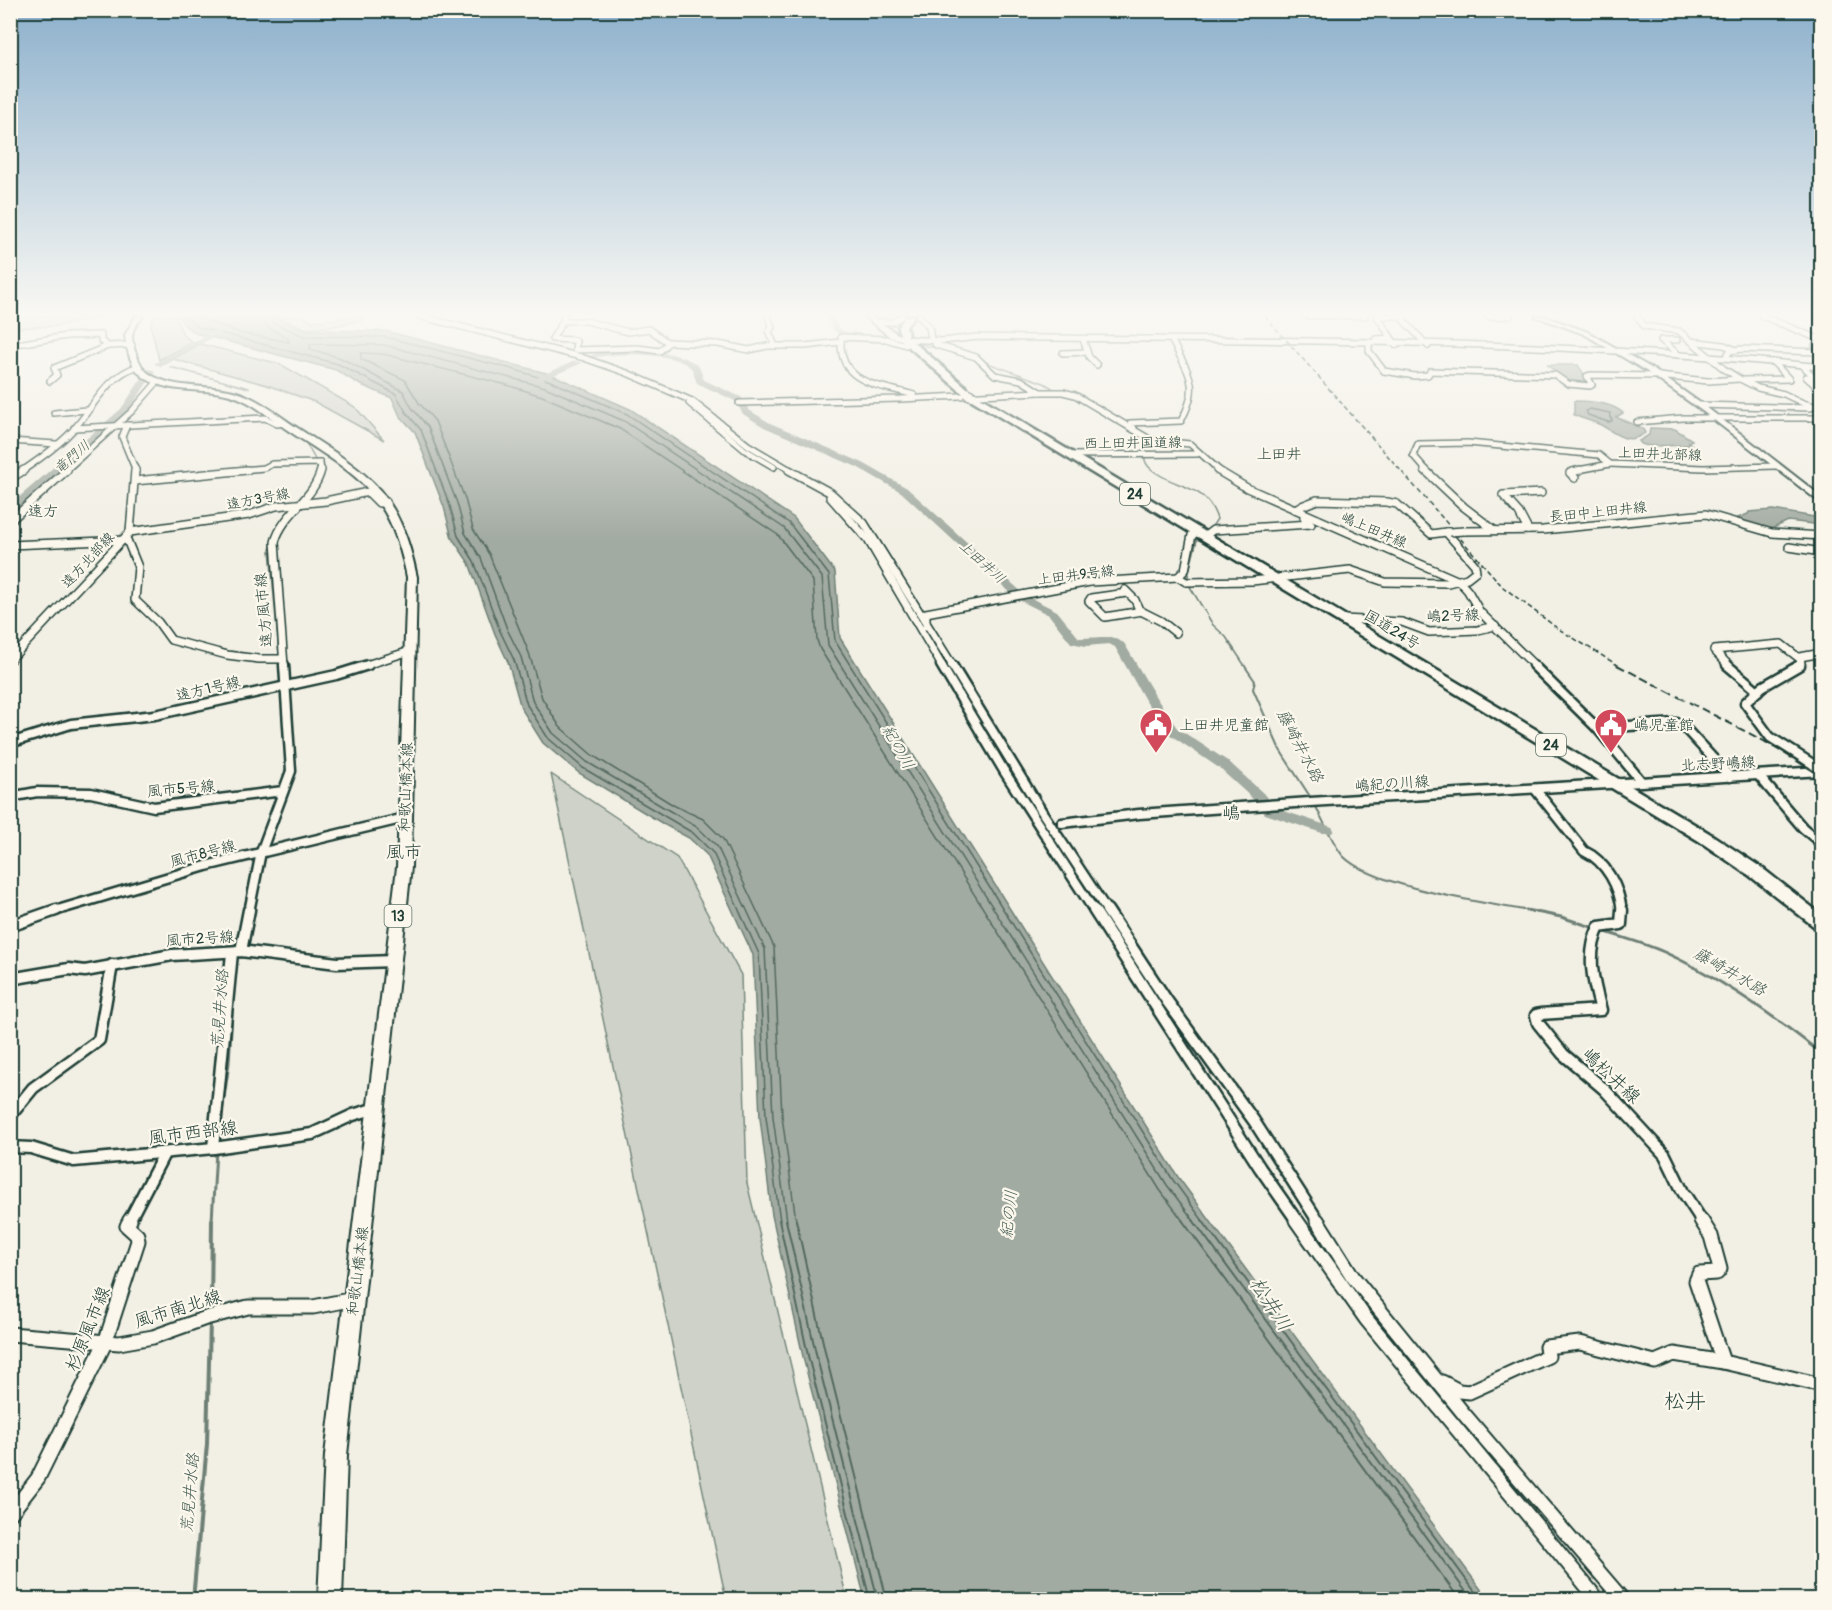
<svg xmlns="http://www.w3.org/2000/svg" width="1832" height="1610" font-family="Pangolin,'Klee One',sans-serif">
<style>
.green{fill:#cfd2c8;stroke:#77887e;stroke-width:1.5}
.water{fill:#a2aba1;stroke:#6e7f75;stroke-width:1.5}
.lines{fill:none;stroke-linecap:round;stroke-linejoin:round}
.shore-far1{stroke:#536960;stroke-width:1.5}
.shore{stroke:#536960;stroke-width:2}
.stream-far3{stroke:#6e7f75;stroke-width:1.5}
.stream-far2{stroke:#6e7f75;stroke-width:2}
.stream-far1{stroke:#6e7f75;stroke-width:3}
.stream{stroke:#6e7f75;stroke-width:4}
.river{fill:#a2aba1;fill-rule:evenodd}
.street-far4-casing{stroke:#1f3d34;stroke-width:8}
.street-far3-casing{stroke:#1f3d34;stroke-width:10}
.street-far2-casing{stroke:#1f3d34;stroke-width:13}
.street-far1-casing{stroke:#1f3d34;stroke-width:15}
.street-casing{stroke:#1f3d34;stroke-width:17}
.secondary-casing{stroke:#1f3d34;stroke-width:4}
.primary-casing{stroke:#1f3d34;stroke-width:4}
.highway-casing{stroke:#1f3d34;stroke-width:5}
.street-far4{stroke:#fbf7ec;stroke-width:5}
.street-far3{stroke:#fbf7ec;stroke-width:7}
.street-far2{stroke:#fbf7ec;stroke-width:8}
.street-far1{stroke:#fbf7ec;stroke-width:10}
.street{stroke:#fbf7ec;stroke-width:13}
.secondary{fill:#fbf7ec;fill-rule:evenodd}
.primary{fill:#fbf7ec;fill-rule:evenodd}
.highway{fill:#fbf7ec;fill-rule:evenodd}
.rail-far1{stroke:#1f3d34;stroke-width:1.5;stroke-dasharray:5 3;stroke-linecap:butt}
.rail{stroke:#1f3d34;stroke-width:2;stroke-dasharray:9 4.5;stroke-linecap:butt}
.street-bridge-casing{stroke:#1f3d34;stroke-width:10;stroke-linecap:butt}
.highway-bridge-casing{stroke:#1f3d34;stroke-width:12;stroke-linecap:butt}
.street-bridge{stroke:#fbf7ec;stroke-width:7}
.highway-bridge{stroke:#fbf7ec;stroke-width:9}
.labels{text-anchor:middle;dominant-baseline:central;stroke-width:4.5;stroke-linejoin:round;paint-order:stroke}
.far-street-label{font-size:14px;fill:#1f3d34;stroke:#fbf7ec}
.far-water-label{font-size:14px;font-style:italic;fill:#465e55;stroke:#fbf7ec}
.shield{fill:#fbf7ec;stroke:#61756b;stroke-width:1.5}
.shield-label{font-size:14px;font-weight:bold;fill:#1f3d34}
.far-quarter-label{font-size:15px;fill:#1f3d34;stroke:#fbf7ec}
.street-label{font-size:15px;fill:#1f3d34;stroke:#fbf7ec}
.poi-label{font-size:15px;fill:#1f3d34;stroke:#fbf7ec;text-anchor:start}
.water-label{font-size:16px;font-style:italic;fill:#465e55;stroke:#fbf7ec}
.quarter-label{font-size:18px;fill:#1f3d34;stroke:#fbf7ec}
.near-street-label{font-size:18px;fill:#1f3d34;stroke:#fbf7ec}
.near-water-label{font-size:20px;font-style:italic;fill:#465e55;stroke:#fbf7ec}
.near-quarter-label{font-size:21px;fill:#1f3d34;stroke:#fbf7ec}
</style>
<rect width="100%" height="100%" fill="#f2f0e5"/>
<filter id="ink" filterUnits="userSpaceOnUse"><feTurbulence type="fractalNoise" baseFrequency=".0167" numOctaves="2"/><feDisplacementMap in="SourceGraphic" scale="12" xChannelSelector="R" yChannelSelector="G"/><feConvolveMatrix kernelMatrix="1 2 1 2 8 2 1 2 1" color-interpolation-filters="sRGB"/></filter>
<g filter="url(#ink)">
<g class="green">
<path d="M11,316H107L56,326L11,328Z"/>
<path d="M153,316H175L183,335L192,342L159,360L151,327Z"/>
<path d="M276,316H303L312,321L364,316L363,320L330,327L307,329Z"/>
<path d="M200,344L280,364L355,407L384,440L315,402L267,385L173,359Z"/>
<path d="M551,774L677,858L741,975L747,1183L847,1599H726Z"/>
</g>
<g class="water">
<path d="M178,316H271L305,330L386,331L550,374L630,409L794,518L835,572L840,638L1178,1177L1488,1599H865L804,1361L772,1215L760,1118L753,955L707,855L689,838L665,825L579,773L543,743L521,708L508,662L495,634L469,563L452,538L444,507L415,432L400,416L392,398L359,384L336,370L195,333L184,325Z"/>
<path d="M1548,365H1578L1591,385L1565,382Z"/>
<path d="M1574,401C1589,401 1612,403 1623,413L1616,417L1643,429L1645,433C1627,446 1617,434 1601,425C1593,421 1582,419 1574,415Z"/>
<path d="M1650,428L1675,429L1692,440L1688,442L1692,445L1649,446L1641,444L1639,441L1649,435Z"/>
<path d="M1773,510L1820,518L1822,520L1813,524L1788,521L1767,531L1735,519L1748,514L1749,512Z"/>
</g>
<g class="lines">
<g class="shore-far1">
<path d="M185,316L198,327L338,364L396,394L406,412L421,430L450,506L458,536L474,561L500,631L514,660L527,705L548,738L583,768L693,833L713,853L759,954L766,1117L780,1221"/>
<path d="M194,316L240,333L289,342L288,338L267,327L263,316"/>
<path d="M271,316L274,323L304,336L385,337L512,369L548,380L627,414L789,523L829,575L835,641L1173,1180L1203,1221"/>
<path d="M1590,409L1610,413L1612,421L1608,422L1588,415L1586,411Z"/>
<path d="M787,1221L773,1117L765,949L717,846L697,827L587,762L553,733L533,702L521,657L507,629L481,558L465,533L457,503L428,427L412,408L403,391L341,358L310,349V344L384,345L545,387L624,421L784,528L822,577L828,645L1167,1185L1194,1221"/>
<path d="M796,1221L782,1116L774,947L723,839L703,819L675,806L592,755L560,727L542,698L529,653L489,554L473,529L465,499L435,421L419,403L405,380L361,359V353L383,354L507,385L542,396L620,429L778,535L813,581L817,640L820,649L1160,1190L1183,1221"/>
</g>
<g class="shore">
<path d="M779,1220L809,1360L870,1600"/>
<path d="M786,1220L817,1358L878,1600"/>
<path d="M796,1220L826,1356L887,1600"/>
<path d="M1182,1220L1460,1600"/>
<path d="M1193,1220L1472,1600"/>
<path d="M1202,1220L1481,1600"/>
</g>
<g class="stream-far3">
<path d="M915,343L936,348"/>
<path d="M947,351L974,359"/>
<path d="M985,362L1044,383L1057,391"/>
<path d="M170,367L249,388"/>
<path d="M1115,421L1148,444C1144,455 1142,461 1151,469C1176,490 1205,482 1217,519L1211,528"/>
<path d="M307,445L317,463"/>
<path d="M297,502L305,493"/>
<path d="M274,536L277,526L293,506"/>
<path d="M272,542L270,550L280,666"/>
<path d="M1187,580L1198,536"/>
<path d="M1189,585L1213,625L1226,637L1245,666"/>
</g>
<g class="stream-far2">
<path d="M280,665V667"/>
<path d="M1244,665L1255,681L1253,689L1280,750L1311,798"/>
<path d="M286,760V775"/>
<path d="M1314,803C1321,816 1334,846 1343,856C1374,888 1489,903 1534,912"/>
<path d="M244,909L252,877"/>
</g>
<g class="stream-far1">
<path d="M1526,910L1561,917L1595,928"/>
<path d="M1603,931C1623,938 1644,943 1664,952C1721,978 1773,1015 1822,1054"/>
<path d="M222,1112L229,1063L234,980"/>
<path d="M212,1221L216,1150"/>
</g>
<g class="stream">
<path d="M211,1312L212,1220"/>
<path d="M193,1600L207,1444L210,1321"/>
</g>
<g class="river">
<path d="M827,316H833C841,340 852,328 868,337C852,346 829,333 827,316Z"/>
<path d="M221,327L228,329L161,366L154,364Z"/>
<path d="M622,350C643,350 682,351 698,366C701,369 702,376 704,380L741,397L749,410L770,423L863,463L907,488L1025,595L1057,611L1079,638L1111,637L1124,643L1157,699L1177,728L1229,762L1263,793L1275,808L1332,827L1334,830L1332,833H1322L1265,814L1253,799L1219,768L1169,734L1145,700L1115,647L1109,644L1086,646L1071,643L1049,615L1017,599L901,492L857,467L764,427L743,414L735,401L697,383C695,379 694,372 692,369C676,351 614,353 593,358L589,356L601,352Z"/>
<path d="M575,361L582,363L536,383L529,381Z"/>
<path d="M148,369L155,371L127,413L10,514V505L121,409Z"/>
</g>
<g class="street-far4-casing">
<g id="street-far4">
<path d="M419,316L581,357L627,373L692,401L748,445L792,471"/>
<path d="M564,316L563,321H586L628,332L649,329L667,342L718,344L749,350L767,346H805L841,342V337L886,339L906,345"/>
<path d="M768,316L772,327L769,332L775,346"/>
<path d="M1306,316H1365"/>
<path d="M1404,316V321L1428,346"/>
<path d="M1637,316L1644,326L1679,331L1724,369L1740,379L1758,388L1784,394L1803,403L1822,408"/>
<path d="M1762,316L1819,339L1821,342L1815,345L1821,354"/>
<path d="M1488,317L1510,316"/>
<path d="M563,321L552,339L574,340L576,341L575,350L638,348L660,351L669,342"/>
<path d="M875,322H893L902,316"/>
<path d="M905,339L943,341L977,337C1259,341 1541,338 1822,367"/>
<path d="M1083,339L1089,357L1097,365"/>
<path d="M1376,339L1391,338"/>
<path d="M1677,340H1661L1679,355"/>
<path d="M1691,341L1724,345L1736,350"/>
<path d="M841,342C840,385 881,385 914,395"/>
<path d="M10,345L67,336L101,335V341L108,346L132,345"/>
<path d="M1369,345V351L1384,371L1415,376L1428,375L1430,371L1555,375L1568,384L1590,386L1592,385L1587,376L1590,375L1660,376"/>
<path d="M1396,345L1377,316H1404"/>
<path d="M1063,353L1087,352"/>
<path d="M1726,357L1730,351L1741,349L1819,352"/>
<path d="M1803,366L1814,377H1806L1822,391"/>
<path d="M1658,376L1708,381L1739,379"/>
<path d="M1744,380L1789,379L1773,362"/>
<path d="M50,381L57,375L54,368L108,346"/>
<path d="M1040,392H1063L1075,395L1151,440L1190,444L1220,471"/>
<path d="M689,403L745,450L774,467"/>
<path d="M739,403L901,399L1040,392L1021,380L995,375L976,357L936,345L931,339L929,327L919,316"/>
<path d="M1698,405L1811,408"/>
<path d="M54,413L86,410"/>
<path d="M1637,422L1683,418H1822"/>
<path d="M127,425L122,437L136,471"/>
<path d="M74,428L265,418L277,424L284,423"/>
<path d="M1134,428L1130,423L1181,421C1201,384 1189,375 1172,341"/>
<path d="M10,441L56,444"/>
<path d="M1069,455L1197,454"/>
<path d="M22,471C40,459 58,446 73,430C95,406 105,377 138,366"/>
<path d="M65,471L132,411L158,381"/>
<path d="M232,471L264,468L272,464L320,463L321,471"/>
<path d="M1427,471L1413,455L1418,444L1468,443L1599,455L1610,464L1703,468L1776,466"/>
<path d="M1573,471L1610,464"/>
</g>
</g>
<g class="street-far3-casing">
<g id="street-far3">
<path d="M789,470L831,493L864,523L953,666"/>
<path d="M1217,470L1247,488L1459,581L1468,591L1480,612L1535,666"/>
<path d="M1425,470L1464,507L1494,530"/>
<path d="M1575,478L1570,473L1580,470"/>
<path d="M10,479L24,470"/>
<path d="M135,481L247,470"/>
<path d="M830,497L868,540L942,666"/>
<path d="M1294,509L1317,500L1387,502L1397,504L1431,534L1446,532"/>
<path d="M10,521L67,470"/>
<path d="M1528,530L1519,513L1503,495L1541,493"/>
<path d="M1464,531L1543,530L1706,514L1772,533L1822,536"/>
<path d="M130,532L249,515L276,506L326,501L368,492L379,503L386,502"/>
<path d="M1205,536L1213,530L1311,524L1304,517"/>
<path d="M10,545L127,540L138,567L135,600L158,622L171,640L227,655L259,659H283"/>
<path d="M1789,547L1822,552"/>
<path d="M1178,577L1186,582L1252,581L1350,570L1385,582L1448,583L1467,578L1476,571L1475,565L1446,532H1449"/>
<path d="M1125,590L1135,600L1139,610L1161,621L1176,633"/>
<path d="M1127,593L1091,598L1089,601L1105,617L1142,611"/>
<path d="M1343,619L1402,622L1429,632L1478,630L1495,626"/>
<path d="M926,626V613L1090,582L1178,577L1185,570L1192,535L1198,532"/>
<path d="M10,660L130,532L135,470"/>
<path d="M284,666L275,542C283,513 314,499 321,470"/>
<path d="M363,666L410,651"/>
<path d="M1729,666L1714,650L1781,644L1799,658"/>
<path d="M1797,666L1801,664L1800,657L1822,653"/>
</g>
</g>
<g class="street-far2-casing">
<g id="street-far2">
<path d="M941,665L1004,771L1095,912"/>
<path d="M952,665L1044,815L1108,912"/>
<path d="M1533,665L1597,728L1641,781"/>
<path d="M1727,665L1758,691"/>
<path d="M1800,665L1762,687L1745,703L1770,737L1822,770"/>
<path d="M1597,728L1677,723L1684,727L1730,777"/>
<path d="M10,743L71,724L155,715L336,675L368,665"/>
<path d="M1758,775L1803,828L1822,844"/>
<path d="M1535,789L1584,851C1606,861 1620,888 1622,912"/>
<path d="M10,797L37,792L91,793L154,807L283,791"/>
<path d="M1062,823L1139,814L1310,802L1822,771"/>
<path d="M51,912L206,866L405,818"/>
<path d="M249,912L261,852L291,771L284,665"/>
</g>
</g>
<g class="street-far1-casing">
<g id="street-far1">
<path d="M1094,910L1260,1168L1297,1221"/>
<path d="M1107,910L1167,1001L1254,1121L1318,1221"/>
<path d="M1622,910L1621,924L1599,927C1586,954 1593,982 1601,1010L1540,1014L1536,1015L1538,1023L1563,1054L1604,1089L1665,1155L1683,1192L1702,1221"/>
<path d="M10,926L56,910"/>
<path d="M241,951L249,910"/>
<path d="M10,979L69,969L85,971L172,955L241,951L337,963L393,961"/>
<path d="M10,1116L33,1088L99,1040L112,965"/>
<path d="M10,1147L31,1148L74,1161L214,1148L312,1134L353,1115L376,1108"/>
<path d="M213,1148L232,953"/>
<path d="M129,1221L164,1154"/>
</g>
</g>
<g class="street-casing">
<g id="street">
<path d="M1296,1220L1366,1319L1598,1600"/>
<path d="M1317,1220L1353,1277L1464,1414L1623,1600"/>
<path d="M1701,1220L1711,1236L1720,1269L1717,1273L1699,1274L1696,1281L1723,1362L1822,1385"/>
<path d="M10,1334L119,1343L153,1337L206,1318L248,1307H313L354,1299"/>
<path d="M1442,1382L1459,1391L1469,1392L1548,1356L1546,1347L1580,1343L1655,1362L1674,1354L1723,1362"/>
<path d="M10,1514L38,1478L105,1343L138,1241L137,1235L127,1226L130,1220"/>
</g>
</g>
<g class="secondary-casing">
<path id="secondary" d="M1535,316H1543L1588,332L1651,368L1710,410L1822,497V504L1705,413L1646,371L1584,334Z"/>
</g>
<g class="primary-casing">
<g id="primary">
<path d="M136,316H143C140,321 134,326 133,331C129,342 140,367 148,373C172,390 205,384 233,391C257,397 276,414 296,427C367,473 399,489 417,577L411,867L347,1455L342,1600H318L325,1455L397,867L407,577C389,490 359,477 289,431C270,418 252,401 230,395C202,387 167,395 142,376C131,367 126,348 125,335Z"/>
<path d="M864,316H871L896,333L909,339L905,341L890,337Z"/>
</g>
</g>
<g class="highway-casing">
<path id="highway" d="M906,316H914L906,327L909,338L973,393L1709,833L1762,868L1822,915V930L1816,928L1750,876L1699,841L967,397L902,341L898,327Z"/>
</g>
<use href="#street-far4" class="street-far4"/>
<use href="#street-far3" class="street-far3"/>
<use href="#street-far2" class="street-far2"/>
<use href="#street-far1" class="street-far1"/>
<use href="#street" class="street"/>
<use href="#secondary" class="secondary"/>
<use href="#primary" class="primary"/>
<use href="#highway" class="highway"/>
<path class="rail-far1" d="M1265,316L1503,587L1557,628L1619,666"/>
<path class="rail" d="M1617,665L1762,740L1822,776"/>
<g class="street-bridge-casing">
<path id="street-bridge" d="M1449,532L1464,531"/>
</g>
<g class="highway-bridge-casing">
<path id="highway-bridge" d="M968,393L970,395"/>
</g>
<use href="#street-bridge" class="street-bridge"/>
<use href="#highway-bridge" class="highway-bridge"/>
</g>
</g>
<linearGradient id="sky" x2="0" y2="1"><stop stop-color="#8cb0cc"/><stop offset="0.58" stop-color="#f9f8f3"/><stop offset="1" stop-color="#f9f8f3" stop-opacity="0"/></linearGradient>
<rect width="1832" height="541" fill="url(#sky)"/>
<defs>
<g id="civic-pin" transform="scale(1.725)"><path d="M0 17L-7.5 6A9.5 9.5 0 1 1 7.5 6Z" fill="#d1495b" stroke="#fbf7ec"/><path d="M-.6-6.5H3V-4.5H.6V-3L4-1V1h2V6H-6V1h2V-1L-.6-3ZM-1.2 2.5V6h2.4V2.5Z" fill="#fff"/></g>
</defs>
<g fill-rule="evenodd">
<use href="#civic-pin" x="1156" y="725"/>
<use href="#civic-pin" x="1611" y="725"/>
</g>
<g class="labels">
<g class="far-street-label">
<text transform="translate(1133 443) rotate(-1)">西上田井国道線</text>
<text transform="translate(1660 454) rotate(2)">上田井北部線</text>
<text transform="translate(258 499) rotate(-11)">遠方3号線</text>
<text transform="translate(1598 512) rotate(-6)">長田中上田井線</text>
<text transform="translate(1374 530) rotate(23)">嶋上田井線</text>
<text transform="translate(88 560) rotate(-47)">遠方北部線</text>
<text transform="translate(1076 575) rotate(-7)">上田井9号線</text>
</g>
<g class="far-water-label">
<text transform="translate(72 457) rotate(-41)">竜門川</text>
<text transform="translate(982 562) rotate(42)">上田井川</text>
</g>
<g class="shield">
<rect x="1120" y="483" width="30" height="22" rx="4.5"/>
<rect x="1536" y="734" width="30" height="22" rx="4.5"/>
<rect x="384.5" y="905" width="27" height="22" rx="4.5"/>
</g>
<g class="shield-label">
<text x="1135" y="494">24</text>
<text x="1551" y="745">24</text>
<text x="398" y="916">13</text>
</g>
<g class="far-quarter-label">
<text x="1279" y="454">上田井</text>
<text x="43" y="511">遠方</text>
</g>
<g class="street-label">
<text transform="translate(264 610) rotate(-95)">遠方風市線</text>
<text transform="translate(1453 616) rotate(-2)">嶋2号線</text>
<text transform="translate(1392 630) rotate(31)">国道24号</text>
<text transform="translate(208 689) rotate(-13)">遠方1号線</text>
<text transform="translate(1718 764) rotate(-3)">北志野嶋線</text>
<text transform="translate(1392 784) rotate(-4)">嶋紀の川線</text>
<text transform="translate(406 787) rotate(-88)">和歌山橋本線</text>
<text transform="translate(181 789) rotate(-5)">風市5号線</text>
<text transform="translate(203 854) rotate(-15)">風市8号線</text>
<text transform="translate(200 939) rotate(-4)">風市2号線</text>
<text transform="translate(358 1271) rotate(-83)">和歌山橋本線</text>
</g>
<g class="poi-label">
<text x="1179" y="725">上田井児童館</text>
<text x="1634" y="725">嶋児童館</text>
</g>
<g class="water-label">
<text transform="translate(1300 746) rotate(62)">藤崎井水路</text>
<text transform="translate(898 747) rotate(61)">紀の川</text>
<text transform="translate(1730 972) rotate(30)">藤崎井水路</text>
<text transform="translate(220 1009) rotate(-86)">荒見井水路</text>
<text transform="translate(1009 1214) rotate(-84)">紀の川</text>
<text transform="translate(190 1493) rotate(-85)">荒見井水路</text>
</g>
<g class="quarter-label">
<text x="1231" y="813">嶋</text>
<text x="404" y="852">風市</text>
</g>
<g class="near-street-label">
<text transform="translate(1611 1076) rotate(43)">嶋松井線</text>
<text transform="translate(193 1133) rotate(-7)">風市西部線</text>
<text transform="translate(178 1309) rotate(-17)">風市南北線</text>
<text transform="translate(88 1329) rotate(-68)">杉原風市線</text>
</g>
<g class="near-water-label">
<text transform="translate(1271 1304) rotate(57)">松井川</text>
</g>
<g class="near-quarter-label">
<text x="1685" y="1401">松井</text>
</g>
</g>
<rect width="1832" height="1610" fill="none" stroke="#fbf7ec" stroke-width="36"/>
<rect x="18" y="18" width="1796" height="1574" fill="none" stroke="#1f3d34" stroke-width="2" filter="url(#ink)"/>
</svg>
